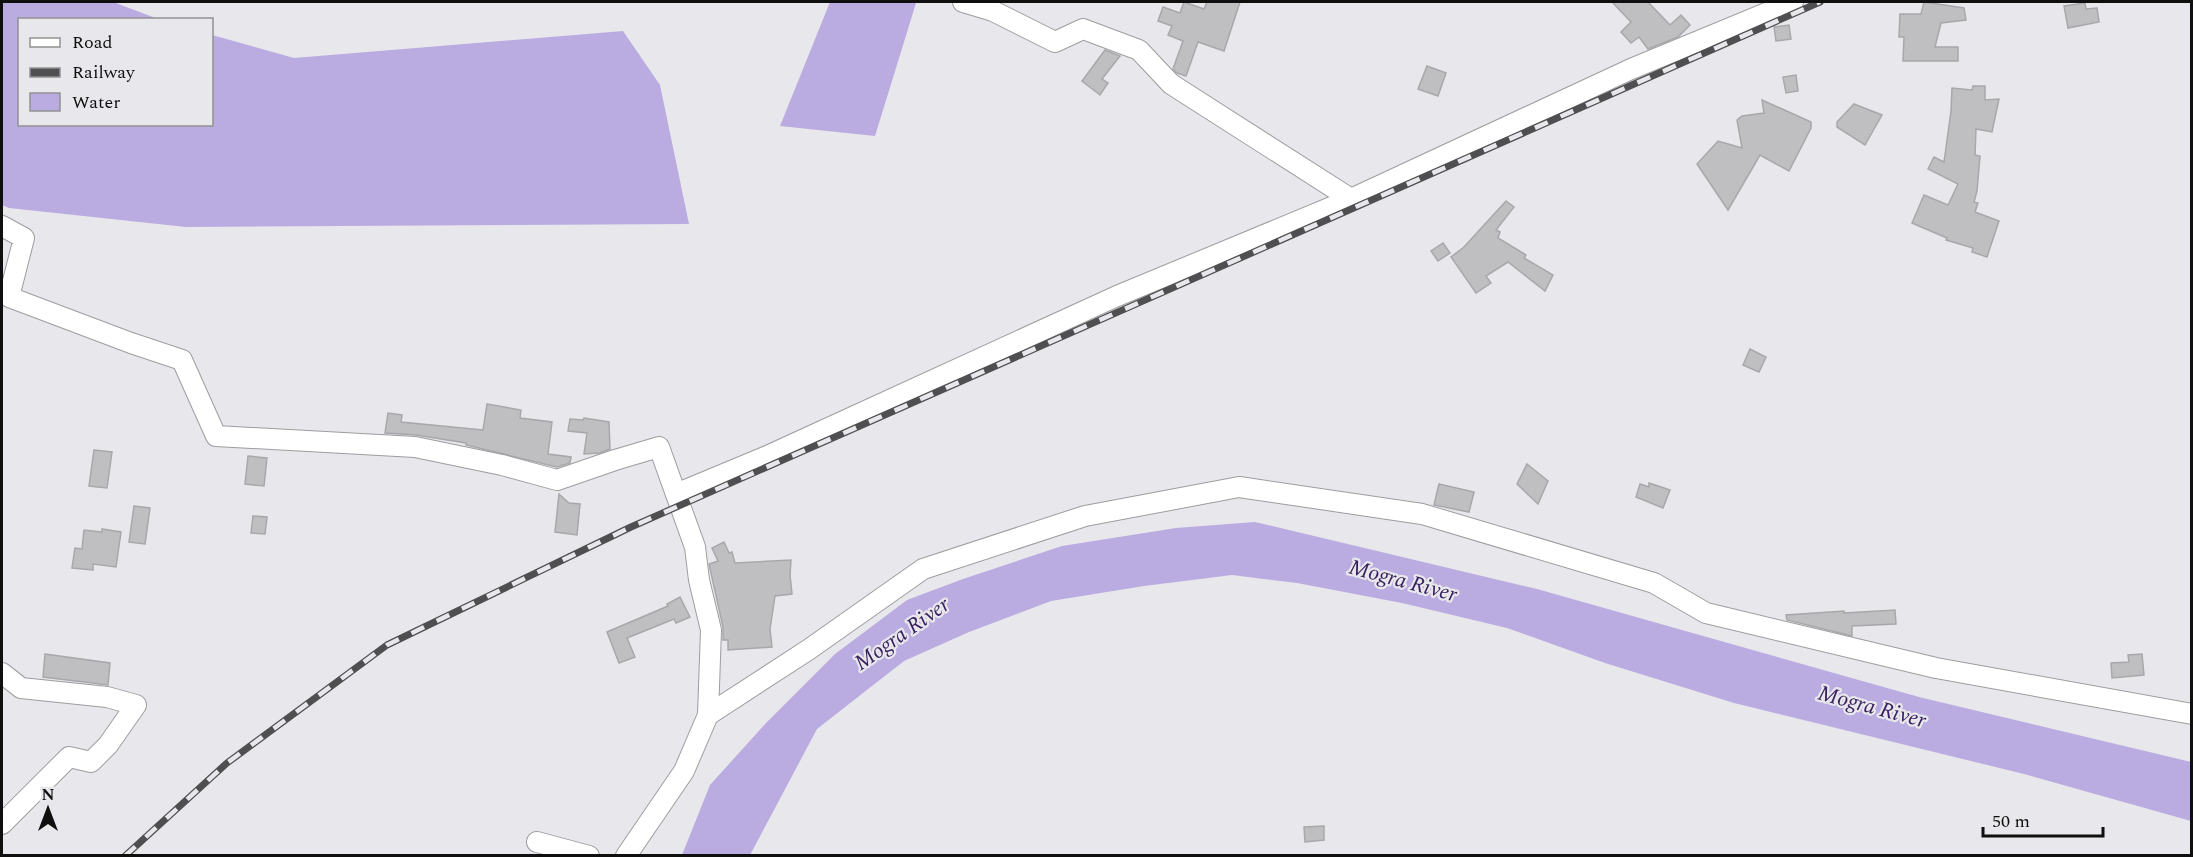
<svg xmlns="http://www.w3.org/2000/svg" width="2193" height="857" font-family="Spectral,serif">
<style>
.water{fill:#baabe1}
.building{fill:#bfbec1;stroke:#a8a8ab;stroke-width:1.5}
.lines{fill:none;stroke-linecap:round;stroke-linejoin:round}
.street-casing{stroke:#9d9da0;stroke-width:22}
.street{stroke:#fff;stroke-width:20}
.rail-casing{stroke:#4f4f51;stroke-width:7}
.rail{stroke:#e8e7eb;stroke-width:4.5;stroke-dasharray:14;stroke-linecap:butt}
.labels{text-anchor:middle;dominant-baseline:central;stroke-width:4.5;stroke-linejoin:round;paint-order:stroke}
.water-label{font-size:22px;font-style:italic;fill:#381f5f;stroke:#e8e7eb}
</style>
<rect width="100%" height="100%" fill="#e8e7eb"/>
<g class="water">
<path d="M2,2H113L158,19L20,20V124H212V35L294,58L623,31L660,85L689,224L186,227L9,208L2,205Z"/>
<path d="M830,2H911L916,3L875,136L780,126Z"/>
<path d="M1255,522L1537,589L1919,697L2191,762V821L2024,774L1734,703L1605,663L1507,628L1402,603L1297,583L1232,575L1144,586L1051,601L969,632L904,661L817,729L750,855H682L710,785L767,722L835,654L907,600L963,579L1062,546L1176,528Z"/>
</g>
<g class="building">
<path d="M1184,2L1204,9L1207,2H1240L1224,51L1198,42L1186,76L1177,73L1173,69L1183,41L1168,35L1172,26L1158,21L1163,7L1180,13Z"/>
<path d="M1612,2H1648L1670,25L1681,15L1690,25L1678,37L1648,49L1639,37L1631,43L1621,32L1631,22Z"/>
<path d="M1924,2L1964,8L1966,20L1941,23L1935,47H1958V61H1903L1904,37H1899L1900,14H1921Z"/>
<path d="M2085,3L2086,9L2097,8L2099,22L2068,28L2064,6Z"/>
<path d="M1789,25L1791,39L1776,41L1774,27Z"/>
<path d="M1105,50L1120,56L1102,79L1108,83L1100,95L1082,81Z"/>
<path d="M1427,66L1446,73L1438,96L1418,89Z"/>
<path d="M1796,75L1798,91L1786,93L1783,77Z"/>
<path d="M1973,86H1985V100L1999,99L1992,132L1976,129L1975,155L1980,156L1977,191L1974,202L1978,203L1975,212L1999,221L1987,257L1972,252L1973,248L1946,240L1947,238L1912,223L1924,195L1948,205L1958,184L1928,169L1934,157L1944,162L1951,111L1952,88L1972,90Z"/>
<path d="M1762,100L1811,122V128L1789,171L1760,155L1728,210L1697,164L1718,141L1742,148L1737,120L1742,116L1764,113Z"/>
<path d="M1854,104L1882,115L1865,145L1837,127V122Z"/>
<path d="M1506,201L1514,207L1496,230L1500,232L1498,238L1526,255L1524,258L1553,275L1545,291L1508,262L1486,276L1491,283L1476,293L1451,257L1464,247Z"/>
<path d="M1443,243L1450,253L1438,261L1431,251Z"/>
<path d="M1750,349L1766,357L1759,372L1743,365Z"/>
<path d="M487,404L521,410L520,418L552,422L548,454L571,457L570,463L557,467L466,445V443L416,435L385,433L388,413L402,415L401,422L483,430Z"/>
<path d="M584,418L609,422L610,449L600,453L584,454L587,433L568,431L570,419L583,420Z"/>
<path d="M94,450L112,452L107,488L89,486Z"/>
<path d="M248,456L267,458L264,486L245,484Z"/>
<path d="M1527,464L1548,481L1538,504L1517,484Z"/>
<path d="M1649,483L1670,490L1663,508L1636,497L1640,484L1649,487Z"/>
<path d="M1439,484L1474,492L1469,512L1434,505Z"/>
<path d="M559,494L569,503L580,504L577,535L555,532Z"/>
<path d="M134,506L150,508L145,544L129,542Z"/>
<path d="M253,516L267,517L265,534L251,533Z"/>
<path d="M102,529L121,532L116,567L93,564V570L72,568L75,548L82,549L84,530L102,532Z"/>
<path d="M724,542L729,553L732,552L735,563L791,560L790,575L792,594L775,596L770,629L772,647L728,650V640H723V627L709,564L718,561L712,548Z"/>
<path d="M680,597L690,617L676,623L674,619L627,638L635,657L619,663L607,632L668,606L667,604Z"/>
<path d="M1895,610L1896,624L1852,626V636L1787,620L1786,615L1844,611V613Z"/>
<path d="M45,654L110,663L108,685L43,677Z"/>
<path d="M2142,654L2144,675L2112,678L2111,663L2129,662L2128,655Z"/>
<path d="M1324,826V840L1305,842L1304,827Z"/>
</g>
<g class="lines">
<g class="street-casing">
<g id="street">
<path d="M963,2L993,11L1055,42L1083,29L1139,50L1171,84L1351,199"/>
<path d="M2,226L24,238L9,297L131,343L182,360L216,436L415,447L502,465L557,480L615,460L659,447L695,547L699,580L711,630L708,715L684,771L626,856"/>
<path d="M676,494L765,457L1117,296L1351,199L1631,69L1793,2"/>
<path d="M2,673L21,688L107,697L136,705L108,745L91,762L69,757L2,824"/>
<path d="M708,715L808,650L923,569L1085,516L1239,487L1422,514L1654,583L1706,613L1936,668L2192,714"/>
<path d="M537,842L589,856"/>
</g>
</g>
<use href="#street" class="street"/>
<g class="rail-casing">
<path id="rail" d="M125,856L227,763L387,645L631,527L1820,2"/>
</g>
<use href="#rail" class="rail"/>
</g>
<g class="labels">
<g class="water-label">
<text transform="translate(1403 581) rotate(15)">Mogra River</text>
<text transform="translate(902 634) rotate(-35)">Mogra River</text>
<text transform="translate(1872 707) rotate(15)">Mogra River</text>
</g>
</g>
<rect width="2193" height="857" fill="none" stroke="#0f0f10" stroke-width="6"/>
<rect x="18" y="18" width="195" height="108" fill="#e8e7eb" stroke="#919193" stroke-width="1.5"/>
<rect x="30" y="38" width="30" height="9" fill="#ffffff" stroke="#919193" stroke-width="1.5"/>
<text x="72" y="48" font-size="18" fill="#0f0f10">Road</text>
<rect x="30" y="68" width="30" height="9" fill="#4f4f51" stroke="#919193" stroke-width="1.5"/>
<text x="72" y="78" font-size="18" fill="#0f0f10">Railway</text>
<rect x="30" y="93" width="30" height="18" fill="#baabe1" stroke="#919193" stroke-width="1.5"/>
<text x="72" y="108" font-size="18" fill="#0f0f10">Water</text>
<g transform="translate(48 809)" stroke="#e8e7eb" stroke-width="4.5" paint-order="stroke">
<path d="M0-4.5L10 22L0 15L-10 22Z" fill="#0f0f10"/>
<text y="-9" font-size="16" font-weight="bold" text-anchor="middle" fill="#0f0f10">N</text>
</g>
<path d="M1983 827v9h120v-9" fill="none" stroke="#0f0f10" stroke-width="3"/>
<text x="1992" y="827" font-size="18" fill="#0f0f10" stroke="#e8e7eb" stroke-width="4.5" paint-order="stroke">50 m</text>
</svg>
